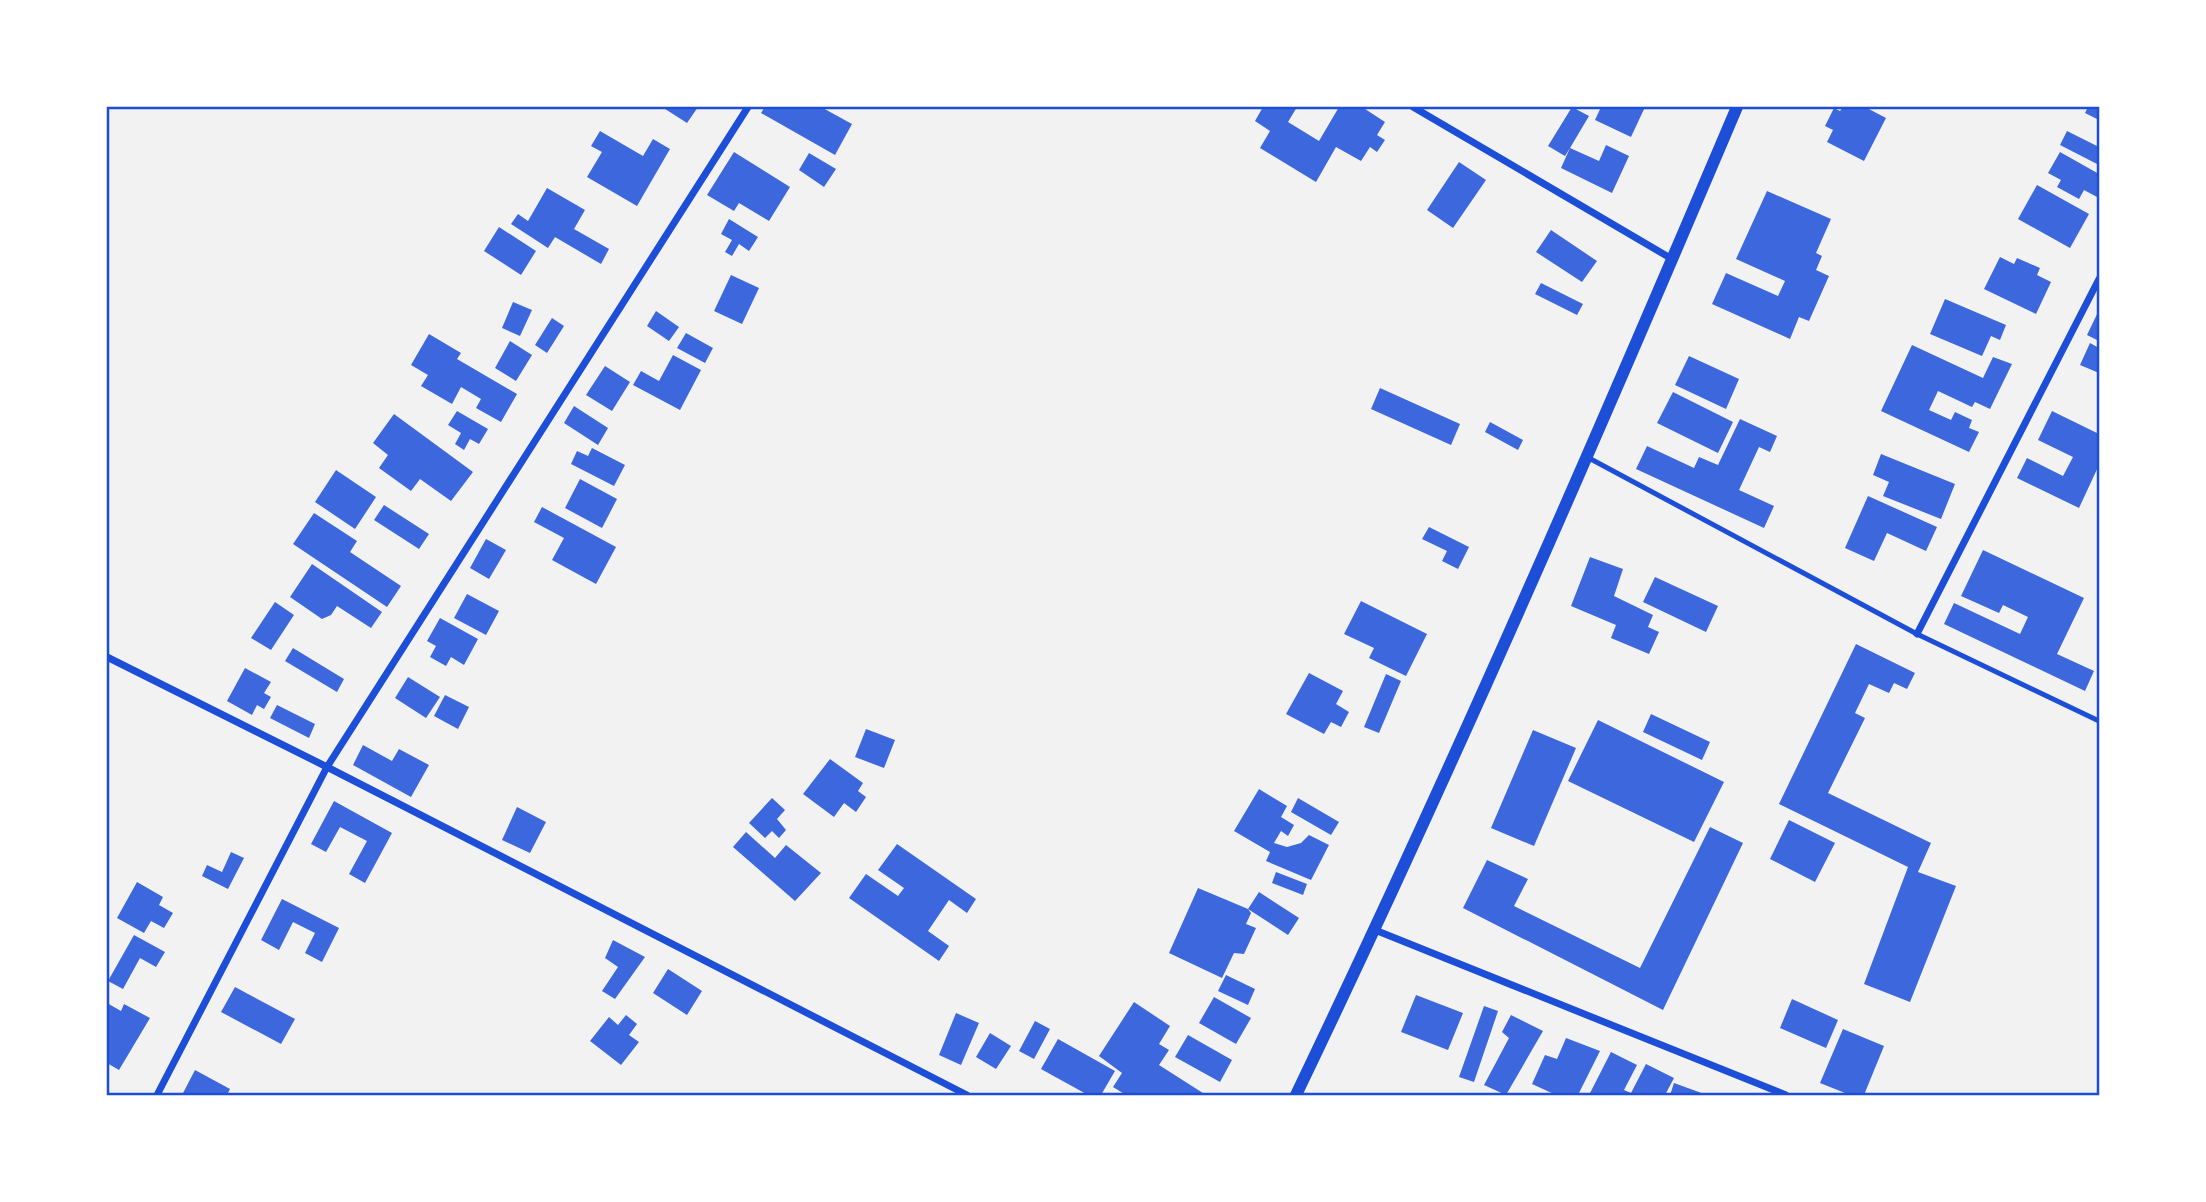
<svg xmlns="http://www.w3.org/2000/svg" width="2206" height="1202" font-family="Mulish,sans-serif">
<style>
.building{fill:#3d67dc}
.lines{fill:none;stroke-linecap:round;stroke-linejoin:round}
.service{stroke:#1d4ed8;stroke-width:5}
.minor{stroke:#1d4ed8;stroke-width:7}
.tertiary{stroke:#1d4ed8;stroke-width:12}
.neatline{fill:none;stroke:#1d4ed8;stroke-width:2.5}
</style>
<rect width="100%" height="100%" fill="#f2f2f2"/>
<g class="building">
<path d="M662,107H698L687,123Z"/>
<path d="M765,107H821L852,124L835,155L761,113Z"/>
<path d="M1263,107H1297L1288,122L1319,141L1339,107H1362L1385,122L1377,135L1385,140L1377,152L1370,147L1361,161L1336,147L1316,182L1260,148L1270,131L1255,121Z"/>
<path d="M1572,107L1589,116L1570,148L1599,161L1606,145L1629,156L1612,193L1561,168L1570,148L1565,156L1548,146Z"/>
<path d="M1601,107H1645L1631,137L1595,120Z"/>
<path d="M1843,107H1865L1886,118L1864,161L1827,142L1833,130L1825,126L1834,108L1840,111Z"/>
<path d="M2088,107H2099V120L2085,113Z"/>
<path d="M600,131L643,156L653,139L670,149L637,206L587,177L602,152L591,146Z"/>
<path d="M2067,131L2099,147V165L2060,145Z"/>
<path d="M734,152L790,187L769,221L739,203L734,211L707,195Z"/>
<path d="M2060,152L2099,174V192L2097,197L2084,190L2079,199L2057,187L2061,180L2048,173Z"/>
<path d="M809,153L836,169L824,187L799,170Z"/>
<path d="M1459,162L1486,180L1453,228L1427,210Z"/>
<path d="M2037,185L2089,214L2070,248L2018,219Z"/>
<path d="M547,188L585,210L574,229L609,249L601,264L555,237L548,248L511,224L518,214L528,221Z"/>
<path d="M1767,191L1831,219L1816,253L1822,256L1816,270L1829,276L1809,321L1799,317L1790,339L1712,304L1726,273L1778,296L1785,281L1736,259Z"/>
<path d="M729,219L758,237L749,251L739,244L732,256L725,252L732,240L721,234Z"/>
<path d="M499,227L536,251L521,275L484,251Z"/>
<path d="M1551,230L1597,261L1582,282L1536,252Z"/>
<path d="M2000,257L2014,264L2017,258L2040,268L2037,275L2051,282L2036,314L1984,289Z"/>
<path d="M731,275L759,288L742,324L714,311Z"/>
<path d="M1541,283L1583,304L1577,315L1535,294Z"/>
<path d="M1945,299L2006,325L2000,340L1991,336L1982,356L1930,334Z"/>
<path d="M513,302L532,310L520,336L502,328Z"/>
<path d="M2099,310V341L2087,335Z"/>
<path d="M656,311L679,327L669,341L647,326Z"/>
<path d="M552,318L564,326L547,353L535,345Z"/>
<path d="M686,333L713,348L705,363L677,348Z"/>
<path d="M429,334L461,353L457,359L517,394L501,422L476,408L481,399L461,387L452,404L421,386L428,375L411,365Z"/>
<path d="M510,341L532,355L516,381L495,368Z"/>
<path d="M2090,343L2099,348V373L2080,365Z"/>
<path d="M1912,345L1983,378L1993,357L2012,364L1990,409L1975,402L1972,407L1938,391L1929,410L1951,420L1955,412L1972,420L1969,428L1979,432L1969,452L1881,411Z"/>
<path d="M673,355L701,370L680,410L633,385L641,371L659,381Z"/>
<path d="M1689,356L1739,379L1726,409L1675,385Z"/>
<path d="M605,366L630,382L612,411L586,395Z"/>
<path d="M1380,388L1460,424L1451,445L1371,409Z"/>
<path d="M1673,392L1733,422L1718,453L1657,423Z"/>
<path d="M574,406L608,428L598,445L564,423Z"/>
<path d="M457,411L488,429L479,444L470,439L464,450L455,444L461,433L448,425Z"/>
<path d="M2052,411L2099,434V465L2079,508L2017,478L2027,458L2063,476L2073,457L2038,440Z"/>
<path d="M394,414L473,472L451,501L420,479L411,491L379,468L388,455L373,443Z"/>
<path d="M1740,419L1777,436L1770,452L1759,447L1739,490L1774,506L1764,528L1636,469L1647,446L1694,468L1699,457L1718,465Z"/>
<path d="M1490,422L1523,440L1518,450L1485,432Z"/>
<path d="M592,448L625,465L614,486L571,464L577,451L588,456Z"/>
<path d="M1881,454L1955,484L1941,519L1883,496L1889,482L1873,475Z"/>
<path d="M336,470L376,497L355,529L315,502Z"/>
<path d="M580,479L617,499L602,528L565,508Z"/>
<path d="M1868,496L1937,527L1926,551L1887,533L1874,561L1845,548Z"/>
<path d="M384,505L429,534L419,549L374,520Z"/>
<path d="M542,507L616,547L596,584L552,560L564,538L534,522Z"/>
<path d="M314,513L357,541L350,552L401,586L387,607L293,544Z"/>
<path d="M1429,527L1469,547L1458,569L1442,561L1447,551L1422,539Z"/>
<path d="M486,539L506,550L489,579L470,568Z"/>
<path d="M1983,550L2084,598L2057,654L2094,671L2085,691L1944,624L1954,603L2020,634L2028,617L2003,605L1999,613L1961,596Z"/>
<path d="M1590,557L1623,569L1614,596L1653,615L1648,627L1659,632L1649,654L1611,638L1616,625L1571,606Z"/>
<path d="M312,564L382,612L371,628L337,606L331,615L322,619L290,597Z"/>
<path d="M1655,577L1718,606L1706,632L1643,602Z"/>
<path d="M467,594L499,611L486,635L454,618Z"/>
<path d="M1361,601L1427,634L1406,676L1369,658L1374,648L1344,634Z"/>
<path d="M275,602L294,615L271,650L251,638Z"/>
<path d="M440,618L478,639L464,665L451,657L446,666L430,657L436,646L427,641Z"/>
<path d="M1856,644L1915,673L1907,689L1894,683L1889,693L1869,684L1855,713L1865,718L1828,793L1931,843L1918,872L1956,886L1910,1002L1864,984L1908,867L1779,804Z"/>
<path d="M293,648L344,679L337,692L285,661Z"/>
<path d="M245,668L271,682L264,693L271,697L264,709L257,705L252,715L227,701Z"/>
<path d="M1309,673L1343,691L1336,704L1349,712L1341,727L1331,722L1324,734L1286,714Z"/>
<path d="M1386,674L1401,681L1379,733L1364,727Z"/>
<path d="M408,677L440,697L426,718L395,698Z"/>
<path d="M445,695L469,707L458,729L434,716Z"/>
<path d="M277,705L315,724L309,738L270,718Z"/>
<path d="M1651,714L1710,742L1702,760L1643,732Z"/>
<path d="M1598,720L1724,782L1694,842L1568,781Z"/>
<path d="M866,729L895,740L884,768L855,757Z"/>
<path d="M1533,730L1576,748L1534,846L1491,828Z"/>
<path d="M363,745L392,761L399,749L429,765L411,797L353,765Z"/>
<path d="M830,759L863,783L858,791L866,797L856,812L844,803L834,817L803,794Z"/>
<path d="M1259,789L1287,806L1281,817L1294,825L1288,836L1281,831L1274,843L1287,847L1301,843L1309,835L1329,845L1311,880L1266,861L1270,852L1234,831Z"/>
<path d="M772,798L785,810L777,819L786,830L779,838L772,831L765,838L749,823Z"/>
<path d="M1298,798L1339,822L1331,835L1291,812Z"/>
<path d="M334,801L392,833L365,883L349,874L367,841L340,827L326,852L311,844Z"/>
<path d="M517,807L546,822L530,853L502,840Z"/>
<path d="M1789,820L1835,843L1815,882L1770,859Z"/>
<path d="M1710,827L1743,843L1663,1010L1463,908L1487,860L1528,879L1514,906L1640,968Z"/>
<path d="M746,832L775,858L786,845L821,873L795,901L733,847Z"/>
<path d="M897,844L976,899L967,913L949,900L928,931L949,946L939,961L849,898L866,874L898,896L904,888L878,870Z"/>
<path d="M231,852L244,858L228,889L202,876L207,865L222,872Z"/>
<path d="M1276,872L1307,884L1303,895L1272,883Z"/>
<path d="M137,882L163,897L159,905L173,913L164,928L151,921L144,933L117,918Z"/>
<path d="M1198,888L1248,909L1259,892L1299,918L1288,935L1248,909L1251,913L1246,924L1256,928L1244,954L1234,953L1222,978L1169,953Z"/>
<path d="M282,899L339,928L322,962L305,953L315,933L293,922L279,950L261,940Z"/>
<path d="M134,935L165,952L156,967L140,958L123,989L108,981Z"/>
<path d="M613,940L645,957L615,999L602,991L618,967L605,958Z"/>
<path d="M668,969L702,991L687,1015L653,993Z"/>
<path d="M1226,975L1255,989L1248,1005L1218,991Z"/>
<path d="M235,987L295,1019L281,1044L221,1012Z"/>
<path d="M1416,995L1463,1013L1448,1050L1401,1032Z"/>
<path d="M1214,997L1251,1018L1236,1044L1199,1023Z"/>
<path d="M1792,999L1838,1020L1826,1048L1780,1028Z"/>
<path d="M1134,1002L1170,1026L1159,1044L1169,1050L1159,1065L1206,1095H1126L1113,1087L1122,1073L1099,1056Z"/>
<path d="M107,1003L121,1011L124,1004L150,1018L119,1070L107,1063Z"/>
<path d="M1484,1006L1498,1011L1474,1082L1459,1077Z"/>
<path d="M956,1013L979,1023L961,1065L939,1055Z"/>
<path d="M626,1015L637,1024L629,1035L639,1042L621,1065L590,1041L609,1017L618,1025Z"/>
<path d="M1511,1015L1543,1031L1506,1095L1484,1085L1509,1038L1502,1032Z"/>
<path d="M1035,1021L1050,1029L1034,1059L1019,1051Z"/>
<path d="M1843,1029L1884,1046L1864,1095H1850L1820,1083Z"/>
<path d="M990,1033L1011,1046L996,1069L976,1057Z"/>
<path d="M1188,1035L1232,1060L1220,1082L1175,1057Z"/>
<path d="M1566,1038L1600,1051L1578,1095H1556L1532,1084L1545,1055L1557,1059Z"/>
<path d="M1058,1039L1115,1071L1101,1095H1088L1041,1069Z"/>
<path d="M1611,1052L1637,1065L1624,1090L1631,1093L1646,1064L1674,1078L1665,1095H1589Z"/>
<path d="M195,1070L230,1089L227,1095H182Z"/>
<path d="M1674,1083L1707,1095H1670Z"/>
</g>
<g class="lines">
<path class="service" d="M1587,457L1917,634L2099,721"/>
<g class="minor">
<path d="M1413,107L1672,259"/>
<path d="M1917,634L2099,279"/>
<path d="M107,657L327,767L967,1095"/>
<path d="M1375,930L1786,1095"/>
<path d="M157,1095L327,767L748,107"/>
</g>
<path class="tertiary" d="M1296,1095C1452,770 1596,439 1737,107"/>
</g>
<rect width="2206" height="1202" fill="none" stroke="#ffffff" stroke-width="217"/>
<rect x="108" y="108" width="1990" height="986" class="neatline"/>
</svg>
